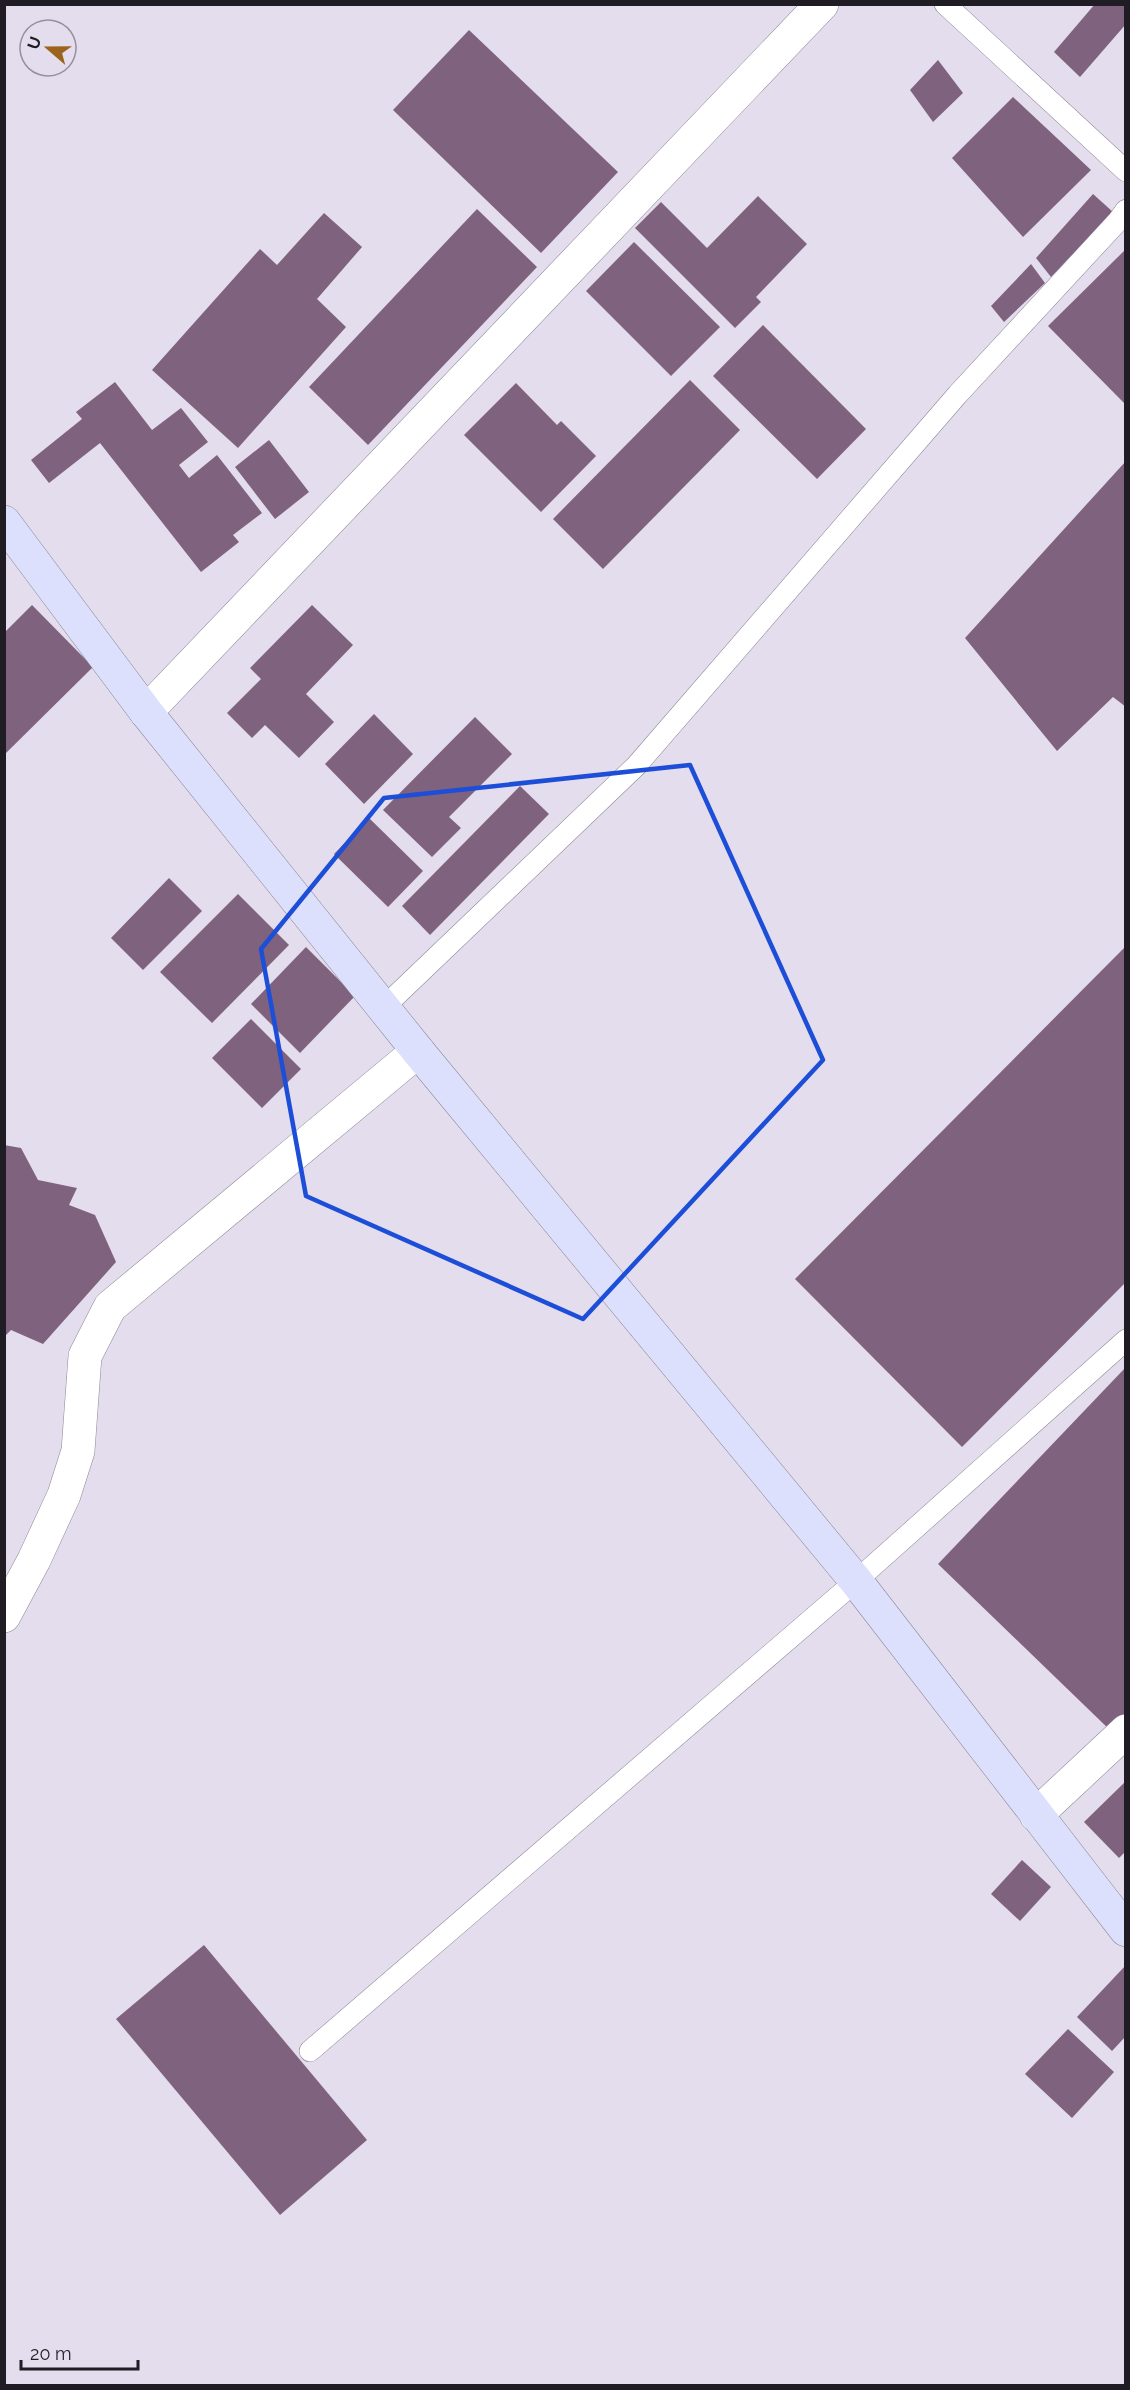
<svg xmlns="http://www.w3.org/2000/svg" width="1130" height="2390" font-family="Raleway,sans-serif">
<style>
.building{fill:#7f627e}
.lines{fill:none;stroke-linecap:round;stroke-linejoin:round}
.lane-casing{stroke:#8b8694;stroke-width:22}
.street-casing{stroke:#8b8694;stroke-width:34}
.secondary-casing{stroke:#8b8694;stroke-width:34}
.lane{stroke:#fff;stroke-width:21}
.street{stroke:#fff;stroke-width:33}
.secondary{stroke:#dce0fd;stroke-width:33}
.marked{fill:none;stroke:#1d4ed8;stroke-width:4.5;stroke-linejoin:round}
</style>
<rect width="100%" height="100%" fill="#e3dded"/>
<g class="building">
<path d="M1095,4H1126V24L1080,77L1054,52Z"/>
<path d="M469,30L618,172L541,253L393,110Z"/>
<path d="M938,60L963,93L933,122L910,90Z"/>
<path d="M1013,97L1091,170L1023,237L952,158Z"/>
<path d="M1093,194L1113,212L1051,277L1036,258Z"/>
<path d="M758,196L807,244L756,297L761,302L735,328L635,228L661,202L707,248Z"/>
<path d="M477,209L537,267L368,445L309,387Z"/>
<path d="M324,213L362,247L317,299L346,327L238,448L152,370L260,249L277,265Z"/>
<path d="M634,242L720,327L671,376L586,291Z"/>
<path d="M1126,249V405L1048,326Z"/>
<path d="M1031,264L1045,283L1004,322L991,306Z"/>
<path d="M763,325L866,429L817,479L713,376Z"/>
<path d="M690,380L740,430L603,569L553,519Z"/>
<path d="M115,382L152,430L181,408L208,442L179,465L189,478L217,455L262,513L233,535L239,542L201,572L100,443L49,483L31,460L82,419L76,412Z"/>
<path d="M516,383L557,425L561,421L596,456L541,512L464,435Z"/>
<path d="M269,440L309,492L275,519L235,467Z"/>
<path d="M1126,461V707L1113,697L1057,751L965,638Z"/>
<path d="M32,605L93,667L4,755V633Z"/>
<path d="M312,605L353,645L306,694L334,722L299,758L265,725L252,738L227,713L261,679L250,668Z"/>
<path d="M374,714L413,754L364,804L325,764Z"/>
<path d="M475,717L512,754L449,817L461,828L432,857L383,810Z"/>
<path d="M520,786L549,814L430,935L402,906Z"/>
<path d="M369,818L423,871L388,907L334,854Z"/>
<path d="M169,878L202,911L143,970L111,938Z"/>
<path d="M238,894L289,945L212,1023L160,972Z"/>
<path d="M1126,946V1282L962,1447L795,1279Z"/>
<path d="M306,947L355,996L300,1053L251,1004Z"/>
<path d="M251,1019L301,1069L262,1108L212,1058Z"/>
<path d="M4,1145L21,1148L38,1180L77,1188L69,1205L95,1215L116,1262L43,1344L11,1330L4,1337Z"/>
<path d="M1126,1367V1720L1113,1733L938,1564Z"/>
<path d="M1126,1781V1851L1119,1858L1084,1822Z"/>
<path d="M1022,1860L1051,1887L1020,1921L991,1894Z"/>
<path d="M204,1945L367,2140L280,2215L116,2019Z"/>
<path d="M1126,1965V2036L1112,2051L1077,2017Z"/>
<path d="M1068,2029L1114,2072L1072,2118L1025,2074Z"/>
</g>
<g class="lines">
<g class="lane-casing">
<g id="lane">
<path d="M945,4L1126,171"/>
<path d="M384,1007L636,766L958,394L1118,221L1126,210"/>
<path d="M310,2051L856,1581L1126,1340"/>
</g>
</g>
<g class="street-casing">
<g id="street">
<path d="M146,712L822,4"/>
<path d="M4,1616L34,1560L64,1495L78,1451L85,1356L110,1307L418,1051"/>
<path d="M1036,1815L1126,1731"/>
</g>
</g>
<g class="secondary-casing">
<path id="secondary" d="M4,522L146,712L418,1051L856,1581L1126,1930"/>
</g>
<use href="#lane" class="lane"/>
<use href="#street" class="street"/>
<use href="#secondary" class="secondary"/>
</g>
<path class="marked" d="M690,765L823,1060L583,1319L306,1196L261,949L384,798Z"/>
<rect width="1130" height="2390" fill="none" stroke="#1f1d23" stroke-width="12"/>
<g transform="translate(48 48) rotate(290)"><circle r="28" fill="#e3dded" stroke="#95909c" stroke-width="1.5"/>
<path d="M0-4.5L10 22L0 15L-10 22Z" fill="#9a641c"/>
<text y="-9" font-size="16" font-weight="bold" text-anchor="middle" fill="#1f1d23">U</text>
</g>
<path d="M21 2360v9h117v-9" fill="none" stroke="#1f1d23" stroke-width="3"/>
<text x="30" y="2360" font-size="18" fill="#1f1d23" stroke="#e3dded" stroke-width="4.5" paint-order="stroke">20 m</text>
</svg>
